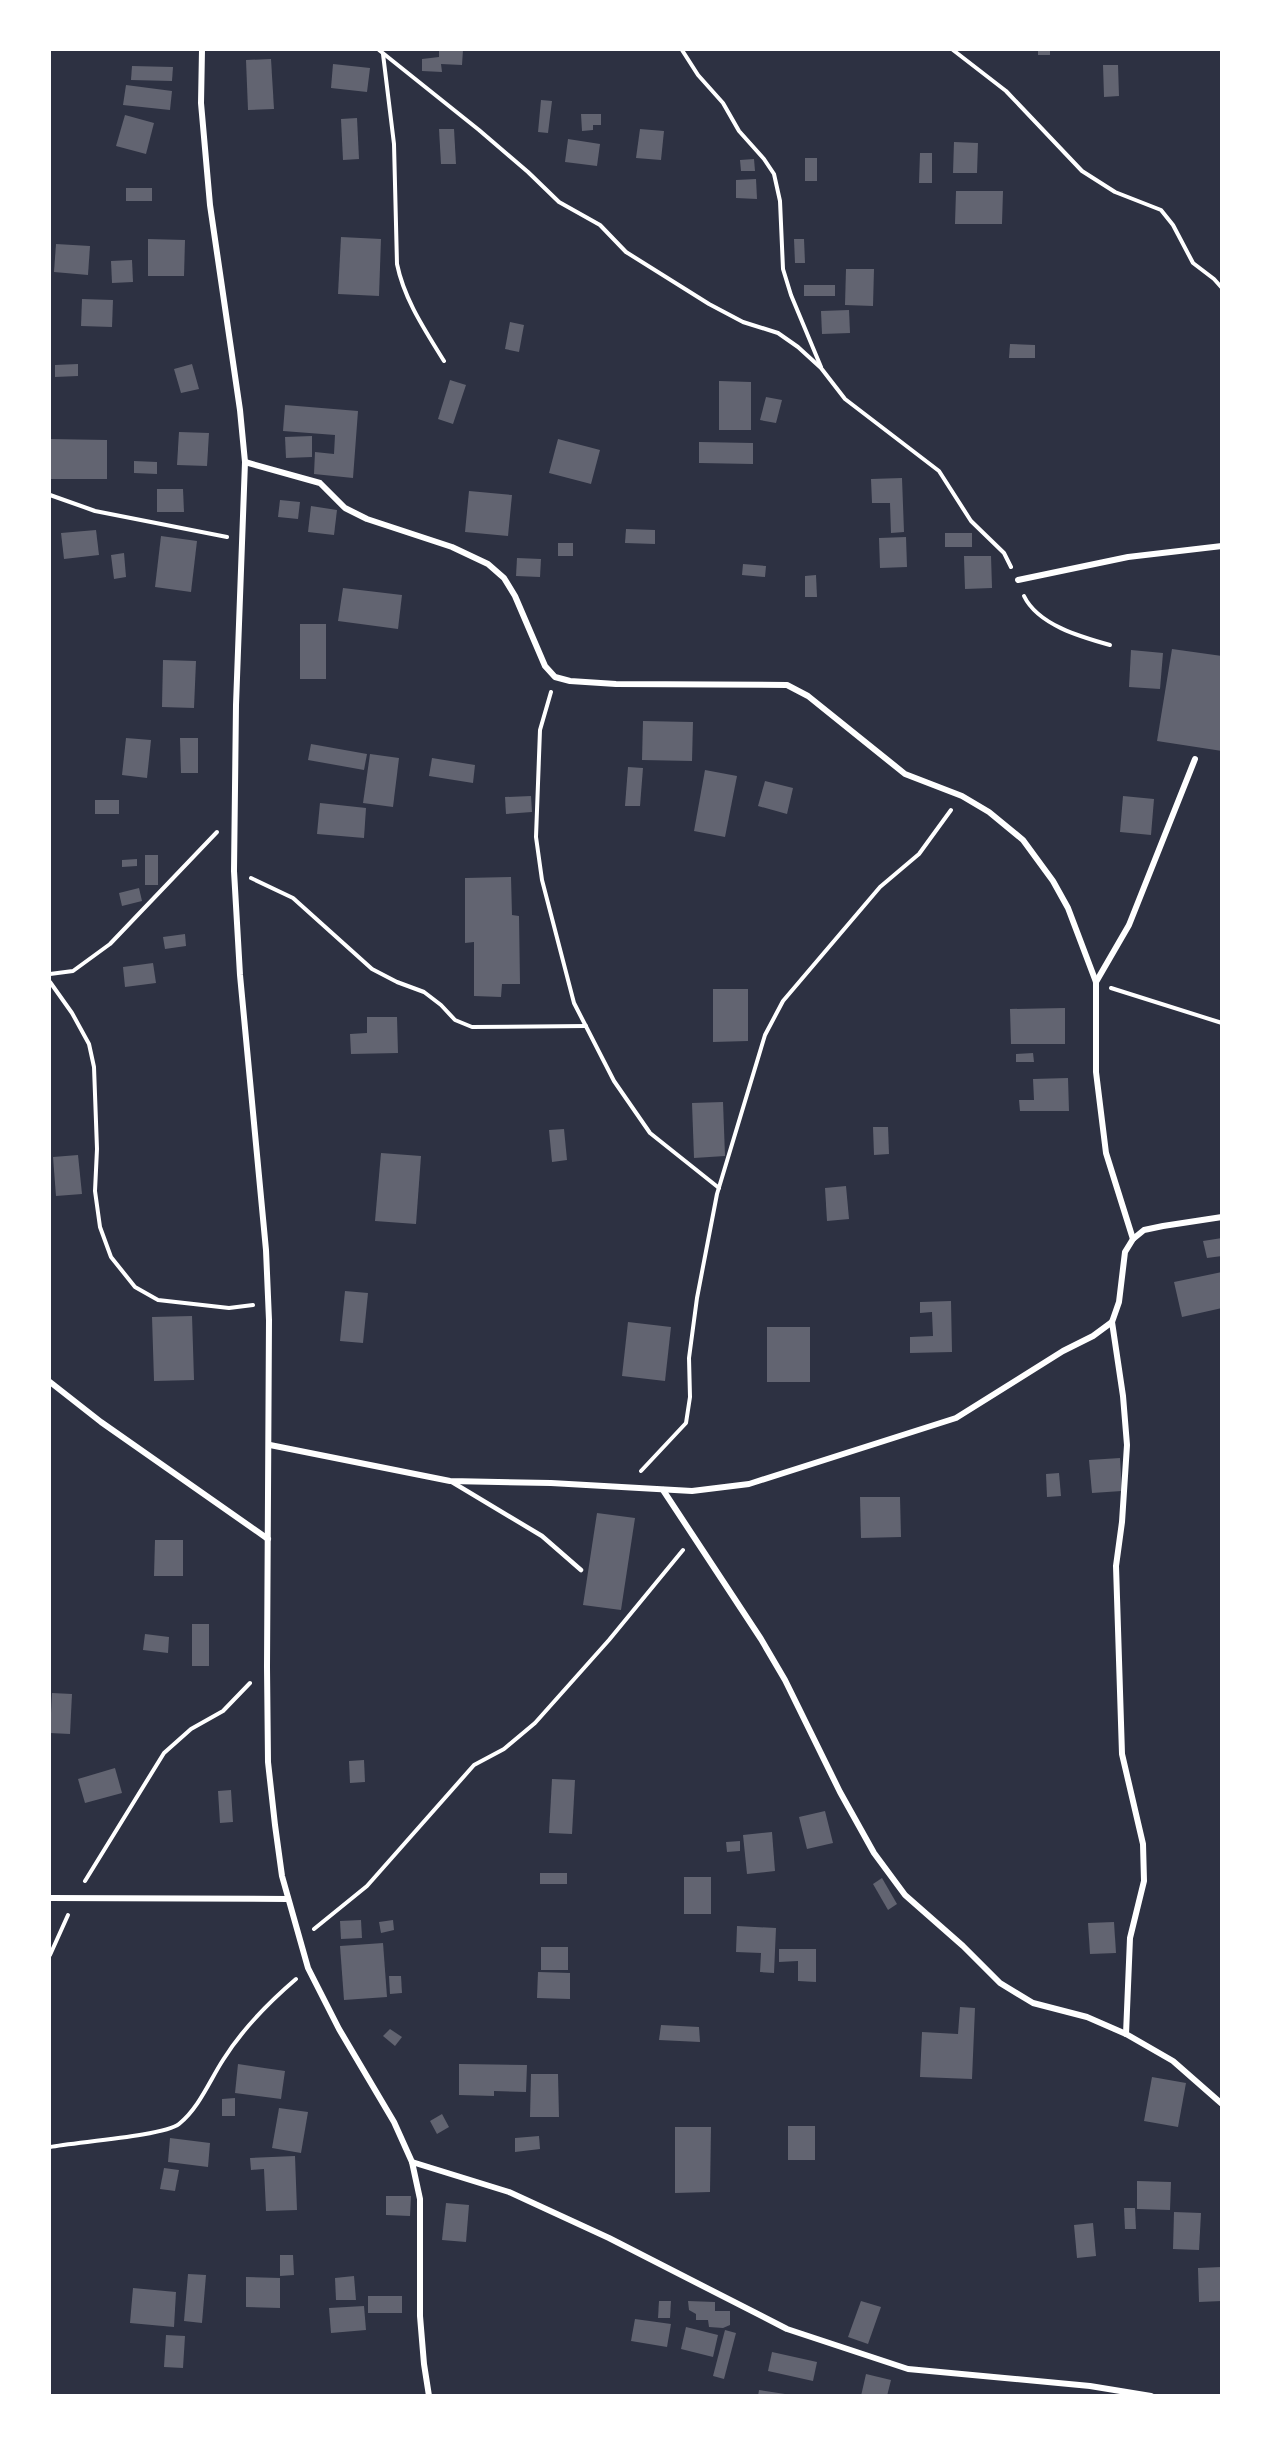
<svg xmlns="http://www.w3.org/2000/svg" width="1271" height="2445" font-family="'DejaVu Sans',sans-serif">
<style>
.building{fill:#626471}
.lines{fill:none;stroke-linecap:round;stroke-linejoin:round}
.path{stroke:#fff;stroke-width:4}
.service{stroke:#fff;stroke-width:4.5}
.minor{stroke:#fff;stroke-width:6}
</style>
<rect width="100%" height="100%" fill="#2d3142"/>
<g class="building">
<path d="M439,50H463L462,65L441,64L442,72L422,71V59L439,57Z"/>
<rect x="1038" y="50" width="12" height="5"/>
<path d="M271,59L274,109L248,110L246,60Z"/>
<path d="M333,64L370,68L367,92L331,88Z"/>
<path d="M1103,65H1118L1119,96L1104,97Z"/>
<path d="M132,66L173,67L172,81L131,80Z"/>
<path d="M126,85L172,91L170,110L123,105Z"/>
<path d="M541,100L552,101L548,133L538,132Z"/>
<path d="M581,114H601V125H593V130L582,131Z"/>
<path d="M125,115L154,123L146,154L116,146Z"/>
<path d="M357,118L359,159L343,160L341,119Z"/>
<path d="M439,129H454L456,164H441Z"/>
<path d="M640,129L664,131L661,160L636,158Z"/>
<path d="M568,139L600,144L597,166L565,162Z"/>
<path d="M954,142L978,143L977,173H953Z"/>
<path d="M920,153H932V183H919Z"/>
<rect x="805" y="158" width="12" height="23"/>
<path d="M754,159L755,171H741L740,160Z"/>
<path d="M756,179L757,199L736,198V180Z"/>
<rect x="126" y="188" width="26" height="13"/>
<path d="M956,191H1003L1002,224H955Z"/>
<path d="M341,237L381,239L379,296L338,294Z"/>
<path d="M148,239L185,240L184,276H148Z"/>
<path d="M794,239H804L805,263H795Z"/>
<path d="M56,244L90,246L88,275L54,272Z"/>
<path d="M132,260L133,282L112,283L111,261Z"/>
<path d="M846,269H874L873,306L845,305Z"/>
<rect x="804" y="285" width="31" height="11"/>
<path d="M82,299L113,300L112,327L81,326Z"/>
<path d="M849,310L850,333L822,334L821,311Z"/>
<path d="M510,322L524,325L519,352L505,349Z"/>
<path d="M1010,344L1035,345V358H1009Z"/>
<path d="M78,364V376L55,377V365Z"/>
<path d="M192,364L199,389L181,393L174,369Z"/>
<path d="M450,380L466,385L453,424L438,419Z"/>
<path d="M719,381L751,382V430H719Z"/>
<path d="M766,397L782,400L776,423L760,420Z"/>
<path d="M285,405L358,411L353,478L314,474L315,452L334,454L335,435L283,431Z"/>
<path d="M179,432L209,433L207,466L177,465Z"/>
<path d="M312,436V457L286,458L285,437Z"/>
<path d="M50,439L107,440V479H50Z"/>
<path d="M558,439L600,450L591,484L549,473Z"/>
<path d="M699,442L753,443V464L699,463Z"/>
<path d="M134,461L157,462V474L134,473Z"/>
<path d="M902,478L904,532L891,533L890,503H872L871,479Z"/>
<path d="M157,489H183L184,512H157Z"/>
<path d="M469,491L512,495L508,536L465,532Z"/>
<path d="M280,500L300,502L298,519L278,517Z"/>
<path d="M311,506L337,510L334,535L308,532Z"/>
<path d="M626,529L655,530V544L625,543Z"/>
<path d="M96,530L99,555L64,559L61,533Z"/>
<rect x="945" y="533" width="27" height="14"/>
<path d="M161,536L197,541L191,592L155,587Z"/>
<path d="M906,537L907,567L880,568L879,538Z"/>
<rect x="558" y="543" width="15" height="13"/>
<path d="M124,553L126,577L114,579L111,555Z"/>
<path d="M964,556H991L992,588L965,589Z"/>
<path d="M517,558L541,559L540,577L516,576Z"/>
<path d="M743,564L766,566L765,577L742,575Z"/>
<path d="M816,575L817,597H805V576Z"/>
<path d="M343,588L402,595L398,629L338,621Z"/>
<rect x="300" y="624" width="26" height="55"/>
<path d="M1172,649L1222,656V751L1157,741Z"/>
<path d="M1131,650L1163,653L1160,689L1129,687Z"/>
<path d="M163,660L196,661L194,708L162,707Z"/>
<path d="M643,721L693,722L692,761L642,760Z"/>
<path d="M126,738L151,740L147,778L122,775Z"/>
<path d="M180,738H198V773H181Z"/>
<path d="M311,744L367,754L364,770L308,760Z"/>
<path d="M370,754L399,758L393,807L363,803Z"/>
<path d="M432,758L475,765L473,783L429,776Z"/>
<path d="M628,767L643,768L640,806H625Z"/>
<path d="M705,770L737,776L725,837L694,831Z"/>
<path d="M765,781L793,788L787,814L758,806Z"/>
<path d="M531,796L532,812L506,814L505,797Z"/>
<path d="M1123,796L1154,799L1151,835L1120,832Z"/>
<rect x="95" y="800" width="24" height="14"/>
<path d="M320,803L366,808L364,838L317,834Z"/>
<rect x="145" y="855" width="13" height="30"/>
<path d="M137,859V866L122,867V860Z"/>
<path d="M511,877L512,915L519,916L520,984H502L501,997L474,996V942L465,943V878Z"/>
<path d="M139,888L142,901L122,906L119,893Z"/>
<path d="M185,934L186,946L165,949L163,937Z"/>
<path d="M153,963L156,983L125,987L123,967Z"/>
<path d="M713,989H748V1041L713,1042Z"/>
<path d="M1065,1008V1044H1011L1010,1009Z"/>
<path d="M367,1017H397L398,1053L351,1054L350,1034L367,1033Z"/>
<path d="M1033,1053L1034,1062H1016V1054Z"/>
<path d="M1068,1078L1069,1111H1020L1019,1100H1034L1033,1079Z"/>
<path d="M723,1102L725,1156L694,1158L692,1103Z"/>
<path d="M873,1127H888L889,1154L874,1155Z"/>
<path d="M564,1129L567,1160L552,1162L549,1130Z"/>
<path d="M381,1153L421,1156L416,1224L375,1221Z"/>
<path d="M78,1155L82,1194L56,1196L53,1157Z"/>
<path d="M846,1186L849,1219L827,1221L825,1188Z"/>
<path d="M1222,1238V1256L1207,1258L1203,1241Z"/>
<path d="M1222,1272V1308L1182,1317L1174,1282Z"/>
<path d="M345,1291L368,1293L363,1343L340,1341Z"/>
<path d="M951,1301L952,1352L910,1353V1337L933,1336L932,1312L920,1313V1302Z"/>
<path d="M192,1316L194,1380L154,1381L152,1317Z"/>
<path d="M628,1322L671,1327L665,1381L622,1376Z"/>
<rect x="767" y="1327" width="43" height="55"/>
<path d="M1120,1458L1122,1491L1092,1493L1089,1460Z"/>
<path d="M1059,1473L1061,1496L1047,1497L1046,1474Z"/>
<path d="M860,1497H900L901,1537L861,1538Z"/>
<path d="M597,1513L635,1518L621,1610L583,1605Z"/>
<path d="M155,1540H183V1576H154Z"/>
<rect x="192" y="1624" width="17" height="42"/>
<path d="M145,1634L169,1637L168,1653L143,1650Z"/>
<path d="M52,1693L72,1694L70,1734L50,1733Z"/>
<path d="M364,1760L365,1782L350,1783L349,1761Z"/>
<path d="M115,1768L122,1793L85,1803L78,1779Z"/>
<path d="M552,1779L575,1780L572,1834L549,1833Z"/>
<path d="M231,1790L233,1822L220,1823L218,1791Z"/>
<path d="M825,1811L833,1843L807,1849L799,1817Z"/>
<path d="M772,1832L775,1871L747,1874L743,1835Z"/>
<path d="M740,1841V1851L727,1852L726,1842Z"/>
<rect x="540" y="1873" width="27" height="11"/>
<rect x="684" y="1877" width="27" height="37"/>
<path d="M882,1878L897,1904L888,1910L873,1884Z"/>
<path d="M361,1920L362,1938L341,1939L340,1921Z"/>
<path d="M393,1920L394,1930L381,1933L379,1922Z"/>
<path d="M1114,1922L1116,1953L1090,1954L1088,1923Z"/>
<path d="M737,1926L776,1928L774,1973L760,1972L761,1953L736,1952Z"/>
<path d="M383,1943L387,1997L344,2000L340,1946Z"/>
<rect x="541" y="1947" width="27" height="23"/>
<path d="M779,1949H816V1982L798,1981V1961L779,1962Z"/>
<path d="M538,1972L570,1973V1999L537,1998Z"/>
<path d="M389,1976H401L402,1993L390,1994Z"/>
<path d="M960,2007L975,2008L972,2079L920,2077L922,2032L958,2034Z"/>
<path d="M661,2025L699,2027L700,2042L659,2040Z"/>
<path d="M390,2029L402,2037L395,2046L383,2036Z"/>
<path d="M238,2064L285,2071L281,2099L235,2093Z"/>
<path d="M459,2064L527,2065L526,2092L494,2091V2096L459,2095Z"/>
<path d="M531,2074H558L559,2117H530Z"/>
<path d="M1152,2077L1186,2083L1178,2127L1144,2121Z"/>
<path d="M235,2098V2116H222V2099Z"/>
<path d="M279,2108L308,2112L301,2153L272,2148Z"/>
<path d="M442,2114L449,2127L437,2134L430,2121Z"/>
<rect x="788" y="2126" width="27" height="34"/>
<path d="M675,2127H711L710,2192L675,2193Z"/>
<path d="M539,2136L540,2149L515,2152V2138Z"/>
<path d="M170,2138L210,2143L208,2167L168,2162Z"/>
<path d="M295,2156L297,2210L266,2211L264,2169L251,2170L250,2158Z"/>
<path d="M164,2168L179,2170L175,2191L160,2189Z"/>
<path d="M1137,2181L1171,2182L1170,2210L1137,2209Z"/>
<path d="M386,2196H411L410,2216L386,2215Z"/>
<path d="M446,2203L469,2205L466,2242L442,2240Z"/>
<path d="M1124,2208H1135L1136,2229H1125Z"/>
<path d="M1174,2212L1201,2213L1199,2250L1173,2249Z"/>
<path d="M1093,2223L1096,2256L1077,2258L1074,2225Z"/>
<path d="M280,2255H293L294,2275L280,2276Z"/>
<path d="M1222,2267V2301L1199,2302L1198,2268Z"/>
<path d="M188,2274L206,2275L202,2323L184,2321Z"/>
<path d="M354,2276L356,2300H336L335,2278Z"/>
<path d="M246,2277L280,2278V2308L246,2307Z"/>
<path d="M133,2288L176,2292L174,2327L130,2323Z"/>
<rect x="368" y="2296" width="34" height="17"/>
<path d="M659,2301H671L670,2318H658Z"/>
<path d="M688,2301L715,2302V2311H730V2325L723,2328L709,2327L708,2320H696V2314L689,2310Z"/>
<path d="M861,2301L881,2307L868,2344L848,2337Z"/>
<path d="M364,2306L366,2330L331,2333L329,2308Z"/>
<path d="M635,2319L671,2324L667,2347L631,2341Z"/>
<path d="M686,2327L718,2335L713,2357L681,2349Z"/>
<path d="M725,2330L736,2333L724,2379L713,2376Z"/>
<path d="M166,2335L185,2336L183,2368L164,2367Z"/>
<path d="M772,2352L817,2362L813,2381L768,2371Z"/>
<path d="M866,2374L891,2380L887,2396H861Z"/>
<path d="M759,2390L785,2394L784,2396H758Z"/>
</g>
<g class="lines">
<g class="path">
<path d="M379,50L479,130L528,172L559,202L600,225L626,252L709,304L743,322L778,333L798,347L821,368L845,399L939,471L971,521L1004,553L1011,567"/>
<path d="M682,50L698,75L723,103L739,131L764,159L774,174L780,201L783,269L791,295L821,367"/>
<path d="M953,50L1006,91L1082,171L1115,192L1161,210L1173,225L1193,263L1214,279L1222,288"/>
<path d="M383,54L394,144L397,264C404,299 425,330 444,361"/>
<path d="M50,495L95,511L227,537"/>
<path d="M1024,596C1038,625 1081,637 1110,645"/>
<path d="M551,692L540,730L536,837L542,880L574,1003L614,1081L650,1133L719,1188"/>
<path d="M251,878L293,898L372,969L397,982L424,992L441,1005L455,1020L472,1027L586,1026"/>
<path d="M50,974L73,971L110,944L217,832"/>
<path d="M50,982L72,1013L89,1044L94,1067L97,1149L95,1191L100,1227L111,1257L135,1287L158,1300L229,1308L253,1305"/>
<path d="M1111,988L1222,1023"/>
<path d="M641,1471L686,1423L690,1397L689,1358L697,1298L717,1194L765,1035L783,1001L880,887L919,854L951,810"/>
<path d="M85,1881L164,1753L191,1729L223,1711L250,1683"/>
<path d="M314,1929L367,1886L474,1765L504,1749L535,1723L609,1640L683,1550"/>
<path d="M50,1955L68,1915"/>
<path d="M50,2147C75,2142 164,2136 179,2124C199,2108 210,2080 223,2060C243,2028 268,2003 296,1979"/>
</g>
<path class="service" d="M452,1482L542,1536L581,1570"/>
<g class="minor">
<path d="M202,50L201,103L210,205L240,410L245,462L236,705L234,871L240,975L266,1250L269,1320L267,1667L268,1762L275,1825L282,1876L308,1968L339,2029L394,2122L412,2162L420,2199V2316L424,2364L429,2396"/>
<path d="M245,462L320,483L345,508L367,519L452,547L488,564L504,578L515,596L545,666L555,677L570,681L616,684L787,685L808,696L905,774L962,796L989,812L1023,840L1053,881L1068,908L1096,982V1072L1106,1153L1133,1239"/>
<path d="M1018,580L1128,557L1222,546"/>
<path d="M1096,982L1129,925L1195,759"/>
<path d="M1112,1322L1123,1396L1127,1445L1122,1522L1116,1566L1122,1754L1143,1844L1144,1881L1130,1938L1126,2034"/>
<path d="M50,1382L101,1422L268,1539"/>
<path d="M270,1445L450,1481L551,1483L692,1491L749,1484L956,1418L1063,1351L1093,1336L1112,1322L1119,1302L1125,1252L1133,1239L1144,1230L1163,1226L1222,1217"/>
<path d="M663,1490L761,1639L785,1680L840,1792L874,1853L905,1895L963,1946L1000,1983L1033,2003L1087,2017L1126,2034L1173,2061L1222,2104"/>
<path d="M50,1898L288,1899"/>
<path d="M412,2162L509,2192L609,2238L787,2329L908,2369L1090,2386L1151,2396"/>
</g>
</g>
<rect width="1271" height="2445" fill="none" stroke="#ffffff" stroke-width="102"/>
</svg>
